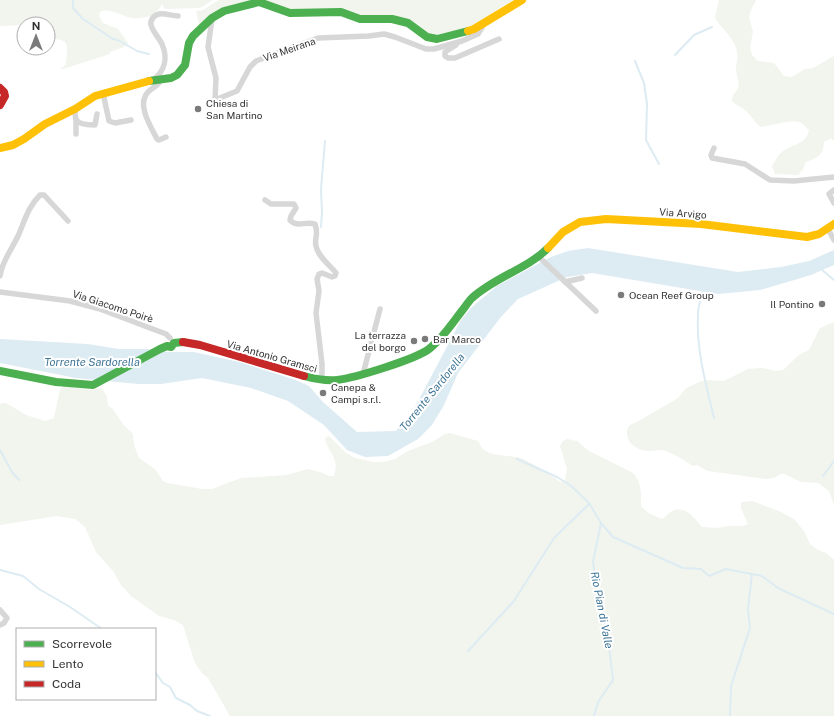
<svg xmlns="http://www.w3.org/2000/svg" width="834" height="716" font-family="'Public Sans',sans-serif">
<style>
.green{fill:#f1f5ed}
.water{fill:#ddebf3}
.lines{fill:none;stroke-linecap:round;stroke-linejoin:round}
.stream{stroke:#ddebf3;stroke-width:2}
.street{stroke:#d7d7d7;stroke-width:5.5}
.fast{stroke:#4caf50;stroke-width:8}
.slow{stroke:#ffc107;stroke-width:8}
.jam{stroke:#c62828;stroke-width:8}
.poi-dot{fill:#7a7a7a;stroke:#fff;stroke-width:1.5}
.labels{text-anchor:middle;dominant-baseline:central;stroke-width:4;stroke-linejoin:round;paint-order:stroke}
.street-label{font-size:10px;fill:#333;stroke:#fff}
.poi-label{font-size:10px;fill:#333;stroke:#fff;text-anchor:start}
.water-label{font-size:11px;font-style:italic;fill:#3f7597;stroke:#fff}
</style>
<rect width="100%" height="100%" fill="#fff"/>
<g class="green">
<path d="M0,0H213L200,8L164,9L163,4L152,16C145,17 138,19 132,18C121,16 110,7 100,12L99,16L103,23L118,29L128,43L124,47L110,52V54L60,70L66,64C66,57 71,42 61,40C57,39 53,39 48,37V24L0,26Z"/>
<path d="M219,0H515L501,7L468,29L439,36H430L402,18L297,14L265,1L213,14L199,24L196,11L203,10Z"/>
<path d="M719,0H756L751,10L749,17L753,32L750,48L752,55L758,61L774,63L784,76L792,77L805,69L813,68L834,56V141L831,138L824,142C823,156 818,157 806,162L803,169L798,175L775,174L772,166C775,162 777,156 781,153C792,143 806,146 809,130C806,127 803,123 799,122C791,119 770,126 761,127C754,122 751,115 745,110C741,107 736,105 732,101C733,92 735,94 738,88C740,82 737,77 736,72C735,65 739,59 737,51C734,38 722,29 715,18Z"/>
<path d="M834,322V505L829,491L818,483L801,482L785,474H781L774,478L766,479L708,471L697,465L693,466C685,461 675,454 666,451C660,449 656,451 650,451C639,451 626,444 627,431C628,426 630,424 635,423L678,398L685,389L699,382L706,380L724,381L748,369L763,368L775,371L783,370L800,354L809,350L820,328Z"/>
<path d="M64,386L91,390L102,388L107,397L108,406L112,408L123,424L133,434L134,445L139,458L155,469L163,481L167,483L202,489H212L241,478L287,475L307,469L320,472L329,476H334C340,456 328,454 325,438L329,436L346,453L355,458L374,462H384L395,459L408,451L432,442L445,434L450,433L478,441C480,444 481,447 483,449C493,458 511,454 523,459C536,465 548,474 561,482L565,480L567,469L560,446L563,441L567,439L577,441L589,451L633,473C642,483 641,493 641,506L648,513L662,519C666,517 668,513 672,511C686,505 694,518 702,527L718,528L728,526H743L748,524L741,508V502L752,501L781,512L794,519L804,531L810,544L818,550L826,553L834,560V716H230L208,678L202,673L195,663L183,625L174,620L159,616L131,596L121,585L113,571L96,552L85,527L75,519L57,516L0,525V404L6,403L26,415L45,421L54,418L60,389Z"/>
</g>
<path class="water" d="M588,248L738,272L781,267L809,261L834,250V265L811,275L760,290L718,294L592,273L567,277L518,299L501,317L458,373L444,405L432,425L418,439L388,456L365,457L347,450L324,425L288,401L251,388L202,378L161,384H138L76,378L0,363V339L88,344L119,349H148L165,352H194L239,362L293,379L309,386L323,402L357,432L396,431L413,411L461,320L472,307L497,286L551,257L568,251Z"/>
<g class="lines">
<g class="stream">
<path d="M73,0V8L83,19L113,39L118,40L137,51L149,54"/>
<path d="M675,55L694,35L712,27"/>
<path d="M635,61L644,83L647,104L646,140L659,164"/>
<path d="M321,227L322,212L321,189L325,141"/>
<path d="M821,269L834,280"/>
<path d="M703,290C701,298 698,306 698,314C696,350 706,384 714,418"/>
<path d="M0,450L12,472L19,480"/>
<path d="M517,459L557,477L570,485L589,503L601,523L613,537L683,568L701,569L709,576L726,569L762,576L778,588L834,614"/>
<path d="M823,476L834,461"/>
<path d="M0,570L23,576L39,589L70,607L102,629"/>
<path d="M468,651L514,601L554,538L589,504"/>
<path d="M155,672L163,683L170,687L176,698L190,705L197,711L210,716"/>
<path d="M594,716L598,702L613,680L608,637L597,590L593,562L601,523"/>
<path d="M730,716L731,686L750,628L748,609L752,574"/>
</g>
<g class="street">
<path d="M212,19L208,47L216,78L215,100L237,91L250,67L256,61L318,38L369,36L384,34L395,37L426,49H434L462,41L478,34L484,24"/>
<path d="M456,45L445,52V56L448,58H455L499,39"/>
<path d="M161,79C159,86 153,87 148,92C136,104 151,127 157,139L159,140L166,137"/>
<path d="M153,80C165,71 168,58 162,44C159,38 153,32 151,25C150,20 154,15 159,14C165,13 172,16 178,16"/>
<path d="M103,93L109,121L115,123L131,120"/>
<path d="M75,109C75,112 75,117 76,119C78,125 90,125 95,125L97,114"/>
<path d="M76,119V134"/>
<path d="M714,148L711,155L712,158L745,164L770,180L794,181L834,177"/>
<path d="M834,190L829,194L834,203"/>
<path d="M265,200L271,204H294L296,208L291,216L290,220C297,228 306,221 315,224C319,235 314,238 316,246C318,257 330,265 336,273L335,276L332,277L322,273L319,274L317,279L319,291L316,313L322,364V380"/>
<path d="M828,229L834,240"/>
<path d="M539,257L596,311"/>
<path d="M0,276C2,261 12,249 18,236C25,220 28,207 40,195H44L68,221"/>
<path d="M565,282L582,278"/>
<path d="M0,292L70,301L100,309L150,328L166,334L170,338"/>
<path d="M363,374L380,309"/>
<path d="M0,610L7,618L4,623L0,625"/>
</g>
<g class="fast">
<path d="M149,81L171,78L177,75L185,65L189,43L193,36L212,18L224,11L259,2L290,13L341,12L360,19H392L408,23L427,37L437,39L468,31"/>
<path d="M0,371L56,382L93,385L160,349L167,346L171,347L174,343L183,342"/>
<path d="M304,376C315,379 327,381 337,380C355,378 416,359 429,349C442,339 451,325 461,312C465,307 468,302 472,298C495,277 527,269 548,248"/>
</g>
<g class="slow">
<path d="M468,31L474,29L522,0"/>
<path d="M0,148L13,145L24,139L45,124L75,109L95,96L149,81"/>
<path d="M548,248L563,232L580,222L606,219L701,224L807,237L819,234L834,224"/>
</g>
<g class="jam">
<path d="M0,88L4,92L5,96L0,105"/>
<path d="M183,342L200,345L304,376"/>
</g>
</g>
<g class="poi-dot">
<circle cx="198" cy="109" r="4"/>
<circle cx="621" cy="295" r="4"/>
<circle cx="822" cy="304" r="4"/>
<circle cx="425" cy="339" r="4"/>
<circle cx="414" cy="341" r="4"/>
<circle cx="323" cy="393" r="4"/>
</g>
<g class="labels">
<g class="street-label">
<text transform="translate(289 49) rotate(-19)">Via Meirana</text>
<text transform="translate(683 213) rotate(4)">Via Arvigo</text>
<text transform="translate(113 306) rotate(18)">Via Giacomo Poirè</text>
<text transform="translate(272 356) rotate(16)">Via Antonio Gramsci</text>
</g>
<g class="poi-label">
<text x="206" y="103">Chiesa di<tspan x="206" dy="12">San Martino</tspan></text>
<text x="629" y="295">Ocean Reef Group</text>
<text x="814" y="304" text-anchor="end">Il Pontino</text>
<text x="406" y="335" text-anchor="end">La terrazza<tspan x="406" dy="12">del borgo</tspan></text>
<text x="433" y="339">Bar Marco</text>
<text x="331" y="387">Canepa &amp;<tspan x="331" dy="12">Campi s.r.l.</tspan></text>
</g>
<g class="water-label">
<text x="92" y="362">Torrente Sardorella</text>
<text transform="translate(432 392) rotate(-51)">Torrente Sardorella</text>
<text transform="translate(602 610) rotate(79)">Rio Pian di Valle</text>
</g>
</g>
<rect x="16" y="628" width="140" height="72" fill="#ffffff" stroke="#adadad"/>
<rect x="24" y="641" width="20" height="6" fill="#4caf50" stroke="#adadad"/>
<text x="52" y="648" font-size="12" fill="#333333">Scorrevole</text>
<rect x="24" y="661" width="20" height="6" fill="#ffc107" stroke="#adadad"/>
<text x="52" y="668" font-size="12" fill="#333333">Lento</text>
<rect x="24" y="681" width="20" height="6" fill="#c62828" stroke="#adadad"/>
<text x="52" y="688" font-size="12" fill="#333333">Coda</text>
<g transform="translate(36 36)"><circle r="19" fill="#ffffff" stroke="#adadad"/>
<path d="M0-3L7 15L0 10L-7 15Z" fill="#7a7a7a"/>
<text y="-6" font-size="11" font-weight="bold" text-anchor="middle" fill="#333333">N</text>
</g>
</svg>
